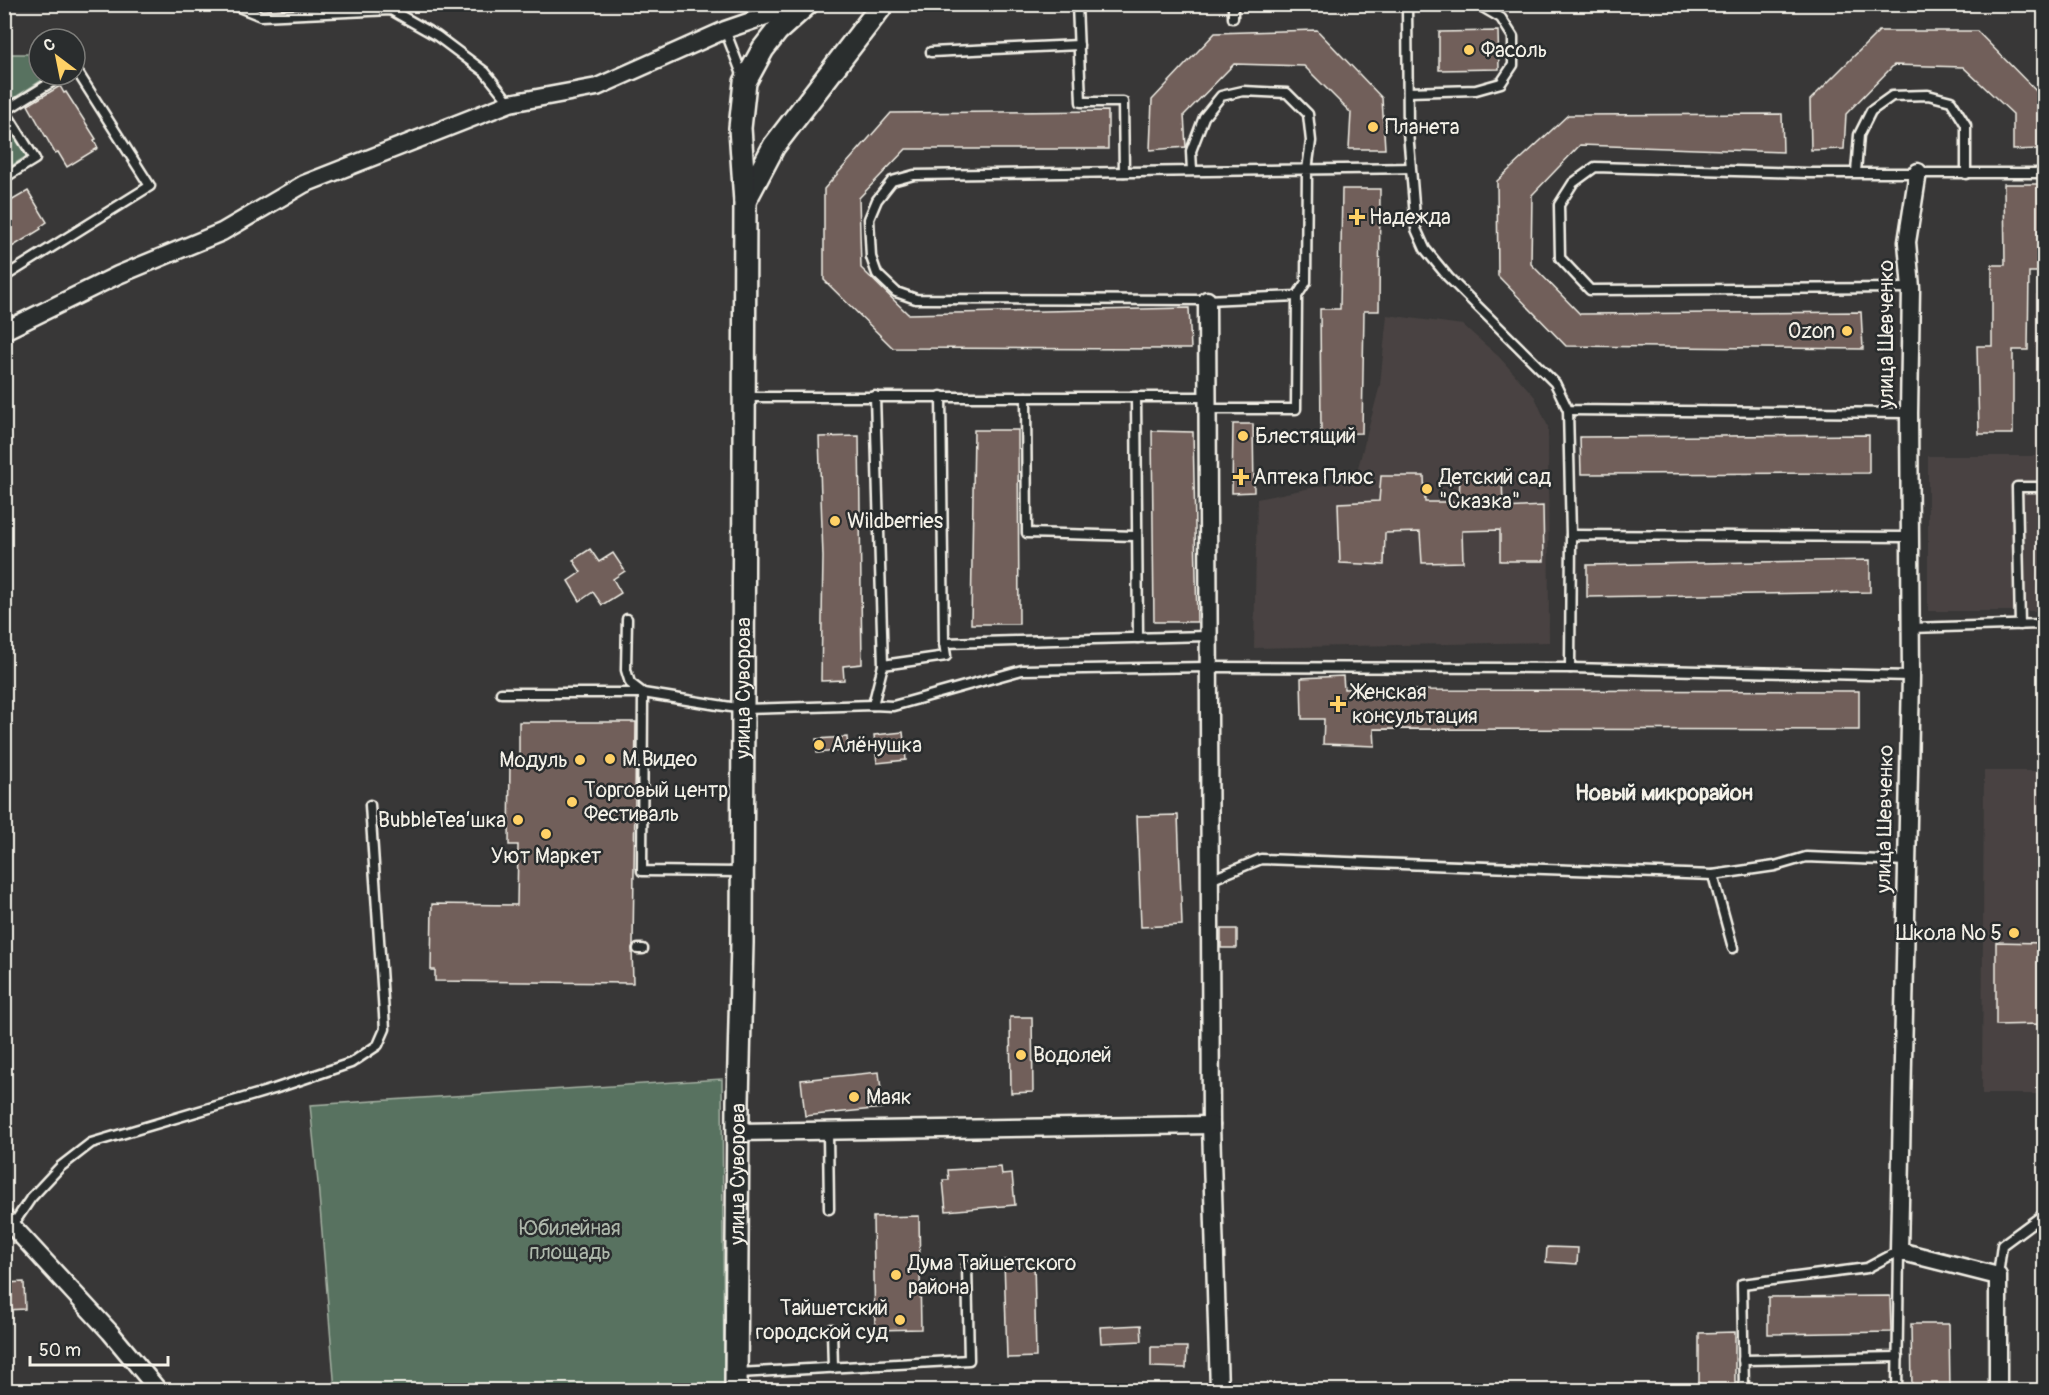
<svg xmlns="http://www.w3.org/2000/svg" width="2049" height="1395" font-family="Pangolin,sans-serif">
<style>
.built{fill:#494342}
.green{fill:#587260;stroke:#a6b2a4;stroke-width:1.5}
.building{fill:#715f5a;stroke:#f4f1e8;stroke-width:1.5}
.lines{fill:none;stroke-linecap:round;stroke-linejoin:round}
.service-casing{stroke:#f4f1e8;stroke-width:13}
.minor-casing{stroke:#f4f1e8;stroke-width:21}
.tertiary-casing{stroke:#f4f1e8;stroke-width:26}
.service{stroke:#2a2d2e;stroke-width:8}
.minor{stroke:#2a2d2e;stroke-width:16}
.tertiary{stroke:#2a2d2e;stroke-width:21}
.poi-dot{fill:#ffd166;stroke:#2a2d2e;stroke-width:2}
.labels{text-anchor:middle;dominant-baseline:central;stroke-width:5;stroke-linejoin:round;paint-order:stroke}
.poi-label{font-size:21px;fill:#f4f1e8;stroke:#2a2d2e;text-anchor:start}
.street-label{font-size:21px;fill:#f4f1e8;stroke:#2a2d2e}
.park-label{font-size:21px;fill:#aeb8ab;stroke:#2a2d2e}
.neighbourhood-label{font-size:22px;font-weight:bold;fill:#f4f1e8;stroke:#2a2d2e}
</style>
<rect width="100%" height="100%" fill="#383737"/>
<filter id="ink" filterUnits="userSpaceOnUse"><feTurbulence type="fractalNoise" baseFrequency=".0167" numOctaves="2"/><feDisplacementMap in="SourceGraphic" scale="12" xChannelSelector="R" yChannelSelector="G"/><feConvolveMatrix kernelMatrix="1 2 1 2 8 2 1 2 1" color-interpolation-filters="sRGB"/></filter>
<g filter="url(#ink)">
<g class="built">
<path d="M2035,294H2044V611H1928V456H2035Z"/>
<path d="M1387,315L1463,325L1499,357L1535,397L1548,427L1549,642L1254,648L1257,499L1355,479L1380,385Z"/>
<path d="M1984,771H2044V1094H1982Z"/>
</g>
<g class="green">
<path d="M4,54H39V75H50L5,104Z"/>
<path d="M4,120L27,156L5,170H4Z"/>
<path d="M722,1079L724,1390H335L318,1183L310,1105Z"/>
</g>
<g class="building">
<path d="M1317,30L1382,98L1385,149H1349L1351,113L1304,66L1234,64L1184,115L1186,147L1150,150L1152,100L1215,33Z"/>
<path d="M1498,31L1499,69L1439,70V32Z"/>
<path d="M1879,31H1977L2044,99V149L2013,150V114L1963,67L1894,65L1846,114L1844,149L1811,150L1810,100Z"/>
<path d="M60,86L64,93L66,92L96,139L94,140L98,148L67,167L58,152L55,153L28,105Z"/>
<path d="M1108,111V149H906L859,198L861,268L908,314L1189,308L1191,349L893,348L824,280V189L891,113Z"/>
<path d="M1782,114L1783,152L1580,145L1532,195L1531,264L1580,314L1861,312L1863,349L1566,346L1498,276L1497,181L1568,115Z"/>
<path d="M2004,184H2040L2041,272H2029L2028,350H2013V434H1979L1977,346H1992V265H2005Z"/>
<path d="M1342,189H1380L1379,311H1364L1362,433L1321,434L1320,309H1340Z"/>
<path d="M28,191L47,222L40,227L41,229L4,252V205Z"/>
<path d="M1233,424H1253L1254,492L1232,493Z"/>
<path d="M974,430H1018L1019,624H971Z"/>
<path d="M1152,431L1193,432L1197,622H1154Z"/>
<path d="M1869,435V473L1581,474L1580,437Z"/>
<path d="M859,436L862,664L843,666L844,680L821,681L823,557L819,437Z"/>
<path d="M1381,476H1424L1425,502H1459L1460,476H1502L1503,508L1543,506L1544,561H1500V530L1462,531L1463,562L1422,563L1420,532L1385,533L1384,565L1340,563L1338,503L1379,501Z"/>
<path d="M590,549L599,562L613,553L625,571L613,579L621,593L602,605L593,592L580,601L568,581L581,572L573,560Z"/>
<path d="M1870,560V592L1587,597V565Z"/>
<path d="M1343,676L1344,689L1374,688V690L1859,691V730L1374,729L1375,746L1323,744L1324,719H1302L1301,678Z"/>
<path d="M519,722H636L633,945L632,948L633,983L435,981V970H431L432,904L517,905L518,845H509L510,760L519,758Z"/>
<path d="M903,732L906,760L877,763L874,735Z"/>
<path d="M847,737L848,750L817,753L816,739Z"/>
<path d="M1178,815L1182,925L1141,927L1137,816Z"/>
<rect x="1221" y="929" width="16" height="19"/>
<path d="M1996,942L2044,943V1024L1996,1025Z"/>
<path d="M1010,1017H1032L1033,1092L1011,1093Z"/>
<path d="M879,1072L883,1108L805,1116L801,1080Z"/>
<path d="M1001,1167L1002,1175L1012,1174L1015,1205L946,1211L943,1180H949L948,1170Z"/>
<path d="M919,1216L921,1329L875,1330L873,1217Z"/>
<path d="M1547,1247L1578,1248L1577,1264L1546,1262Z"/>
<path d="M1034,1259L1036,1357L1007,1358L1004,1260Z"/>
<path d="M24,1282L25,1309L6,1310L4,1283Z"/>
<path d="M1890,1296L1891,1332L1768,1334V1297Z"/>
<path d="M1911,1324H1949L1950,1390H1912Z"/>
<path d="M1141,1325L1142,1341L1101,1343L1100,1327Z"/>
<path d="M1735,1332V1390H1699V1333Z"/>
<path d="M1151,1347H1187L1186,1368L1151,1367Z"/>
</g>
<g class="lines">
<g class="service-casing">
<g id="service">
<path d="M231,4L261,16L391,10L437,36L485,72L510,103"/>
<path d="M1077,4L1081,102H1123L1124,172"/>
<path d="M1233,4V18"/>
<path d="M1407,4L1408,132L1416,229L1425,249L1448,277L1555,383L1568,410L1909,413"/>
<path d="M725,30L743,77"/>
<path d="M931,52L1079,45"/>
<path d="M1408,92L1476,90L1501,83L1513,65V37L1501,18L1477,4"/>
<path d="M1192,171L1191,151L1204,117L1221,96L1243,91L1287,93L1308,114L1311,141L1307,170L1306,282L1297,296L1207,300L916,299L896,292L877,274L871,257L869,219L877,200L892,181L914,175C1080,173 1245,171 1410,168"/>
<path d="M1856,172L1859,135L1871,111L1892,96L1928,95L1951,101L1966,125V174"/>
<path d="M4,178L35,159L5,111L63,75"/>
<path d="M4,277L150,186L75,68"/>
<path d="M1911,288L1590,290L1560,258L1559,205L1573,183L1595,167L1809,173H2044"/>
<path d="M875,396L883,665L946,656L944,643L941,396"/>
<path d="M745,397H1207"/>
<path d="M1026,397L1027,533L1136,536"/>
<path d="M1136,397L1138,638"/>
<path d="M1207,409H1296L1297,296"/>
<path d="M1568,410L1571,535"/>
<path d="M627,619L626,670L630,683L643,693L743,709L873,705L893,706L1022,670L1208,667L1570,668L1911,676"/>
<path d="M2020,625L2017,487H2044"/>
<path d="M1910,628L2044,624"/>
<path d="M944,643L1207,636"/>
<path d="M1570,668L1571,535L1909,537"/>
<path d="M501,693H643L642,871L742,872"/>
<path d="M873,705L883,665"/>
<path d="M1713,875L1733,948"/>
<path d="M1210,880L1261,859L1713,875L1775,866L1806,857L1907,861"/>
<path d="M638,949H643"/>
<path d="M828,1132L829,1209"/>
<path d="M12,1226L31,1198L60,1167L91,1143L274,1089L351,1063L378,1045L385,1029L370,805"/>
<path d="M1998,1276L2002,1245L2044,1214"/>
<path d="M832,1329L833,1368"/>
<path d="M1743,1360L1898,1357"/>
<path d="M738,1373L969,1360L967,1265"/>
<path d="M1744,1390L1742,1284L1867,1268L1899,1251L1897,1390"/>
</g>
</g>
<g class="minor-casing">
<g id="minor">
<path d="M1918,172L1907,242L1911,288L1909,413L1911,676L1899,1251L1998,1276V1390"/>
<path d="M1207,300L1211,1125L1219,1390"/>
<path d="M4,331L118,275L222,232L304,184L510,103L597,87L725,30L801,4"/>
<path d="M738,1132L1211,1125"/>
<path d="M4,1217L110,1332L158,1390"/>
</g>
</g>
<g class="tertiary-casing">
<g id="tertiary">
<path d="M745,201L774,146L883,4"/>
<path id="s1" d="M736,1390L738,1101L742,943L745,202L740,128L745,82L763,49L777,31L807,4"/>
</g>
</g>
<use href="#service" class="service"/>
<use href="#minor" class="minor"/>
<use href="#tertiary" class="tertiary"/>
</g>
</g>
<g class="poi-dot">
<circle cx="1469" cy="50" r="6"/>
<circle cx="1373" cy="127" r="6"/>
<path d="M1354 208h6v6h6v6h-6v6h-6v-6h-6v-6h6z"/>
<circle cx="1847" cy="331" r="6"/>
<circle cx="1243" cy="436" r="6"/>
<path d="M1238 468h6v6h6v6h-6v6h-6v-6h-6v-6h6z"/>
<circle cx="1427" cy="489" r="6"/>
<circle cx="835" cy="521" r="6"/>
<path d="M1335 695h6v6h6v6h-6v6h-6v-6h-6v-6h6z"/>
<circle cx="819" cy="745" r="6"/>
<circle cx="610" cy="759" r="6"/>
<circle cx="580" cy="760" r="6"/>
<circle cx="572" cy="802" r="6"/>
<circle cx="518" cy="820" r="6"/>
<circle cx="546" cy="834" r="6"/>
<circle cx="2014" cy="933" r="6"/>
<circle cx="1021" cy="1055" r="6"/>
<circle cx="854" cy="1097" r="6"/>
<circle cx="896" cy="1275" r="6"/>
<circle cx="900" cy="1320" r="6"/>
</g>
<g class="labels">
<g class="poi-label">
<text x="1481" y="50">Фасоль</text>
<text x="1385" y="127">Планета</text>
<text x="1369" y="217">Надежда</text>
<text x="1835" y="331" text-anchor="end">Ozon</text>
<text x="1255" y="436">Блестящий</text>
<text x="1253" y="477">Аптека Плюс</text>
<text x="1439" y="477">Детский сад<tspan x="1439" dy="24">"Сказка"</tspan></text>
<text x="847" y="521">Wildberries</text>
<text x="1352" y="692">Женская<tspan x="1352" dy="24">консультация</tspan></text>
<text x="831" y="745">Алёнушка</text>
<text x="622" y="759">М.Видео</text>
<text x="568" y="760" text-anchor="end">Модуль</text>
<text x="584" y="790">Торговый центр<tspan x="584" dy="24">Фестиваль</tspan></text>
<text x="506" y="820" text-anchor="end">BubbleTea’шка</text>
<text x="546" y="856" text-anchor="middle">Уют Маркет</text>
<text x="2002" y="933" text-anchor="end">Школа № 5</text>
<text x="1033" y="1055">Водолей</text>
<text x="866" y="1097">Маяк</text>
<text x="908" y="1263">Дума Тайшетского<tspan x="908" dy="24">района</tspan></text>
<text x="888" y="1308" text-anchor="end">Тайшетский<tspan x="888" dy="24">городской суд</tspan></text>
</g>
<g class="street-label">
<text transform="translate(1886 334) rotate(-90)">улица Шевченко</text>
<text stroke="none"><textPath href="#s1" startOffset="702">улица Суворова</textPath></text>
<text transform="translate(1885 819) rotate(-89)">улица Шевченко</text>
<text stroke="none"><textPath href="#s1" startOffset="216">улица Суворова</textPath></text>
</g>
<g class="park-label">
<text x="570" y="1228">Юбилейная<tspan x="570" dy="24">площадь</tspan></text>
</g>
<g class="neighbourhood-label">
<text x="1664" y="793">Новый микрорайон</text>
</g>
</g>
<rect width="2049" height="1395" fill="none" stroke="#2a2d2e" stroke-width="24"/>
<rect x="12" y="12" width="2025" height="1371" fill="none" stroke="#f4f1e8" stroke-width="2" filter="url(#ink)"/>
<g transform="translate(57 57) rotate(328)"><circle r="28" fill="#2a2d2e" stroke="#7b7b78" stroke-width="1.5"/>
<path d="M0-4.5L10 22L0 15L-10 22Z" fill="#ffd166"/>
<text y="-9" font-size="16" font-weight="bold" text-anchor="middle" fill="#f4f1e8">С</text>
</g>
<path d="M30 1356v9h138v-9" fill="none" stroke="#f4f1e8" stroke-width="3"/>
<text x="39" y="1356" font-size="18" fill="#f4f1e8" stroke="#2a2d2e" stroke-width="4.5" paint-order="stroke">50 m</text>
</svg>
